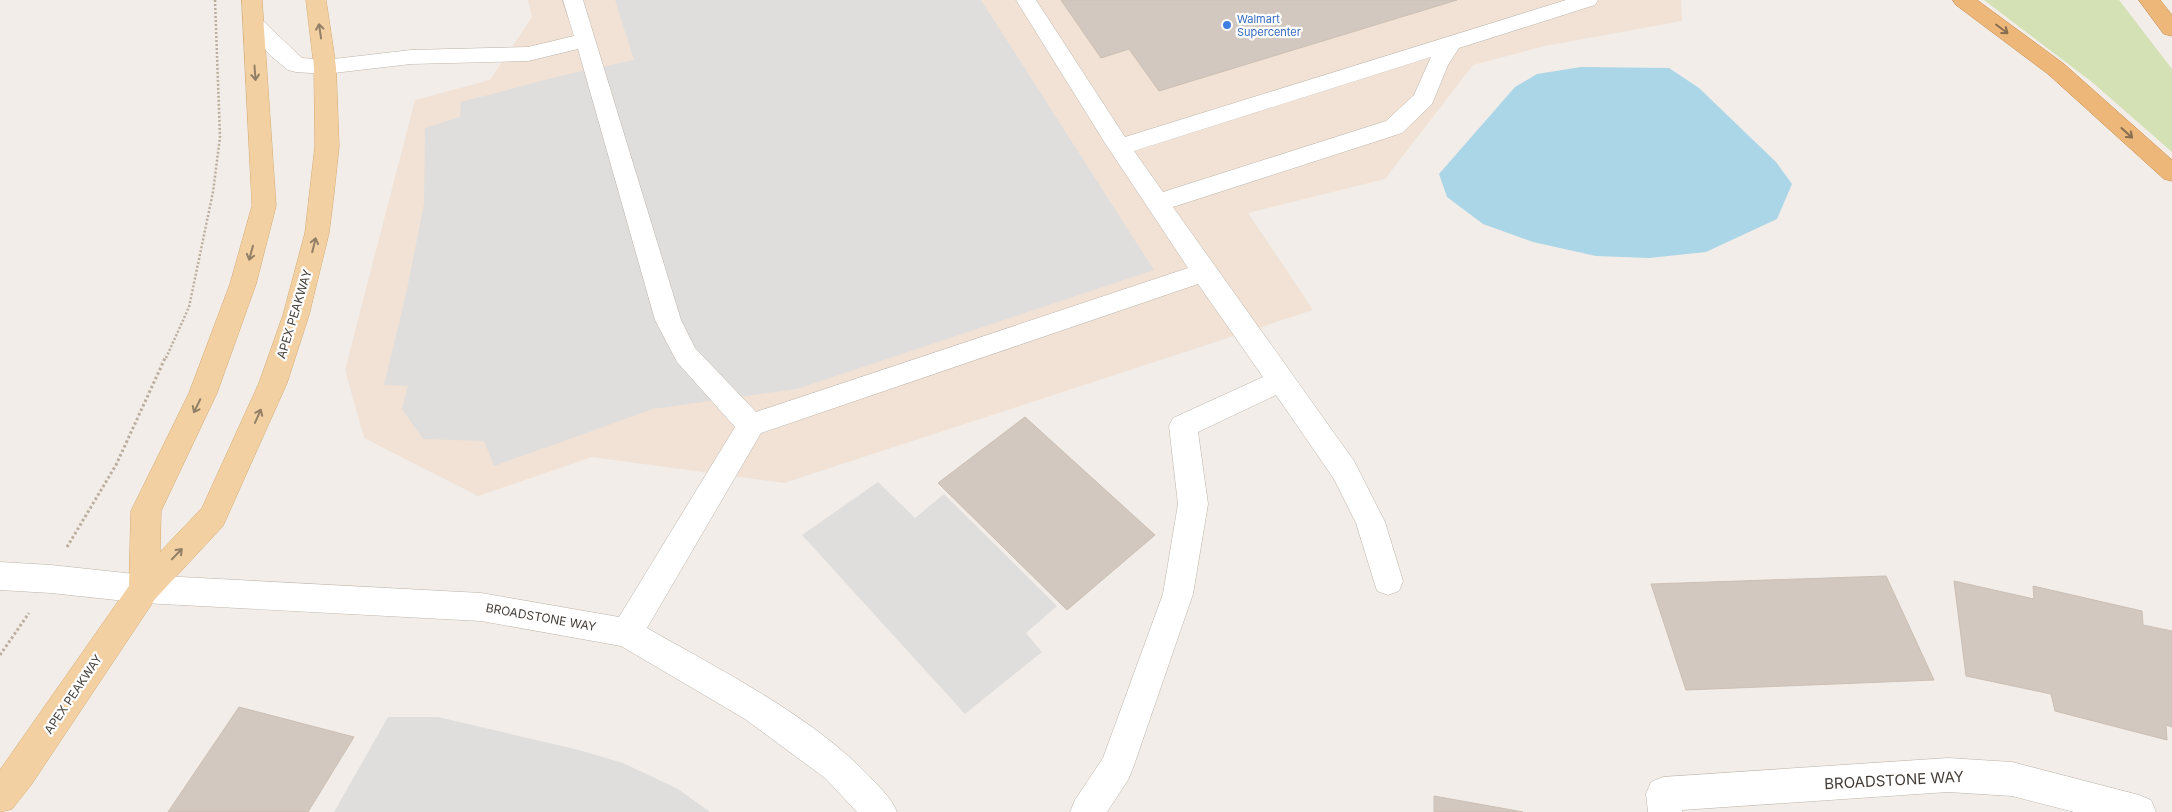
<svg xmlns="http://www.w3.org/2000/svg" width="2172" height="812" font-family="Inter,sans-serif">
<style>
.commercial{fill:#f1e2d5}
.green{fill:#d3e1b5}
.parking{fill:#e0dedc}
.water{fill:#abd6e7}
.building{fill:#d2c8bf;stroke:#ccbfb3}
.lines{fill:none;stroke-linecap:round;stroke-linejoin:round}
.minor-casing{stroke:#bcb4ab;stroke-width:1}
.major-casing{stroke:#d5ab73;stroke-width:1}
.highway-casing{stroke:#ca8a4a;stroke-width:1}
.path-far1{stroke:#bcae9e;stroke-width:2.5;stroke-dasharray:2 2;stroke-linecap:butt}
.path{stroke:#bcae9e;stroke-width:3;stroke-dasharray:2.5 2.5;stroke-linecap:butt}
.minor{fill:#fff;fill-rule:evenodd}
.major{fill:#f2d0a1;fill-rule:evenodd}
.highway{fill:#ecb778;fill-rule:evenodd}
.oneway{stroke:#876e51}
.oneway2{stroke:#927f67}
.shop-dot{fill:#3f7fe0;stroke:#fff;stroke-width:2}
.labels{text-anchor:middle;dominant-baseline:central;stroke-width:4.5;stroke-linejoin:round;paint-order:stroke}
.far-shop-label{font-size:11px;fill:#366cbe;stroke:#fff;text-anchor:start}
.street-label{font-size:12px;fill:#443d37;stroke:#fff}
.near-street-label{font-size:15px;fill:#443d37;stroke:#fff}
</style>
<rect width="100%" height="100%" fill="#f2ede8"/>
<path class="commercial" d="M528,0H1681L1682,21L1545,46L1473,65L1385,179L1248,213L1313,310L784,483L592,457L478,496L364,438L345,370L415,100L490,80L532,17Z"/>
<path class="green" d="M1984,0H2119L2172,69V152L2092,82Z"/>
<g class="parking">
<path d="M615,0H981L1154,270L797,389L653,409L494,466L484,441L423,439L402,409L408,386L384,385L407,289L424,204L425,128L460,117L461,102L560,76L634,60Z"/>
<path d="M878,482L915,518L944,494L1057,606L1026,633L1042,652L965,714L802,535Z"/>
<path d="M388,717H438L579,750L623,763L678,789L710,812H334Z"/>
</g>
<path class="water" d="M1581,67L1669,68L1699,88L1776,162L1792,184L1777,219L1706,252L1649,258L1596,256L1533,242L1483,224L1447,197L1439,174L1515,87L1537,74Z"/>
<g class="building">
<path d="M1061,0H1457L1159,91L1129,49L1101,58Z"/>
<path d="M1025,417L1155,535L1067,610L938,483Z"/>
<path d="M1886,576L1934,680L1686,690L1651,584Z"/>
<path d="M1954,581L2034,599L2033,586L2142,611L2143,625L2172,631V727L2166,725L2167,740L2055,711L2051,694L1966,676Z"/>
<path d="M239,707L354,737L308,812H168Z"/>
<path d="M1434,796L1523,812H1434Z"/>
</g>
<g class="lines">
<g class="minor-casing">
<g id="minor">
<path d="M563,0H583L681,320L695,348L756,412L1188,268L1105,143L1016,0H1036L1125,137L1566,0H1598L1595,5L1459,48L1448,65L1432,104L1402,133L1173,207L1354,461L1385,522L1403,581L1399,591L1388,595L1377,591L1356,523L1334,479L1276,395L1198,432L1208,504L1193,594L1133,768L1128,780L1107,812H1070L1075,800L1103,758L1163,594L1178,504L1169,426L1173,418L1263,377L1198,284L761,433L647,628C720,670 811,715 869,776C880,788 891,797 897,812H857L825,778L745,719L621,646L481,621L144,603L51,593L0,590V562L51,565L144,575L481,593L619,617L735,427L677,362L655,320L578,49L528,61L411,64L325,74L296,72L288,70L271,56L243,25L246,20L254,18L262,20L302,58L325,60L411,50L528,47L574,36ZM1431,57L1414,95L1386,121L1163,192L1134,151Z"/>
<path d="M1948,758L2012,762L2139,795L2151,800L2156,812H2074L2012,796L1948,792L1682,810V812H1648L1646,794L1651,782L1663,777Z"/>
</g>
</g>
<g class="major-casing">
<path id="major" d="M242,0H262L276,206L256,284L217,393L161,511L160,552L202,508L259,383L283,315L305,233L315,146L314,67L306,0H326L336,67L339,146L334,193L329,233L309,315L287,383L223,526L155,599L31,785L12,809L0,812V770L129,586L131,511L189,393L230,284L252,206Z"/>
</g>
<g class="highway-casing">
<g id="highway">
<path d="M1953,0H1977L2064,64L2172,160V181L2164,179L2048,74L1956,5Z"/>
<path d="M2139,0H2160L2172,15V36L2164,34Z"/>
</g>
</g>
<path class="path-far1" d="M166,358L189,307L213,192L220,137L215,0"/>
<g class="path">
<path d="M67,547L116,465L166,356"/>
<path d="M0,655L29,613"/>
</g>
<use href="#minor" class="minor"/>
<use href="#major" class="major"/>
<use href="#highway" class="highway"/>
</g>
<defs><path id="oneway-shaft" d="M-6 0H5M1.5-3L5.5 0L1.5 3" fill="none" stroke-width="1.6" stroke-linecap="round" stroke-linejoin="round" transform="scale(1.25)"/></defs>
<g class="oneway">
<use href="#oneway-shaft" transform="translate(2002 29) rotate(37)"/>
<use href="#oneway-shaft" transform="translate(2127 133) rotate(42)"/>
</g>
<g class="oneway2">
<use href="#oneway-shaft" transform="translate(320 31) rotate(-98)"/>
<use href="#oneway-shaft" transform="translate(255 73) rotate(86)"/>
<use href="#oneway-shaft" transform="translate(314 245) rotate(-76)"/>
<use href="#oneway-shaft" transform="translate(251 253) rotate(105)"/>
<use href="#oneway-shaft" transform="translate(197 406) rotate(116)"/>
<use href="#oneway-shaft" transform="translate(258 416) rotate(-66)"/>
<use href="#oneway-shaft" transform="translate(177 554) rotate(-46)"/>
</g>
<circle class="shop-dot" cx="1227" cy="25" r="5"/>
<g class="labels">
<g class="far-shop-label">
<text x="1237" y="19">Walmart<tspan x="1237" dy="13">Supercenter</tspan></text>
</g>
<g class="street-label">
<text transform="translate(294 314) rotate(-73)">APEX PEAKWAY</text>
<text transform="translate(541 617) rotate(10)">BROADSTONE WAY</text>
<text transform="translate(73 694) rotate(-56)">APEX PEAKWAY</text>
</g>
<g class="near-street-label">
<text transform="translate(1894 780) rotate(-3)">BROADSTONE WAY</text>
</g>
</g>
</svg>
